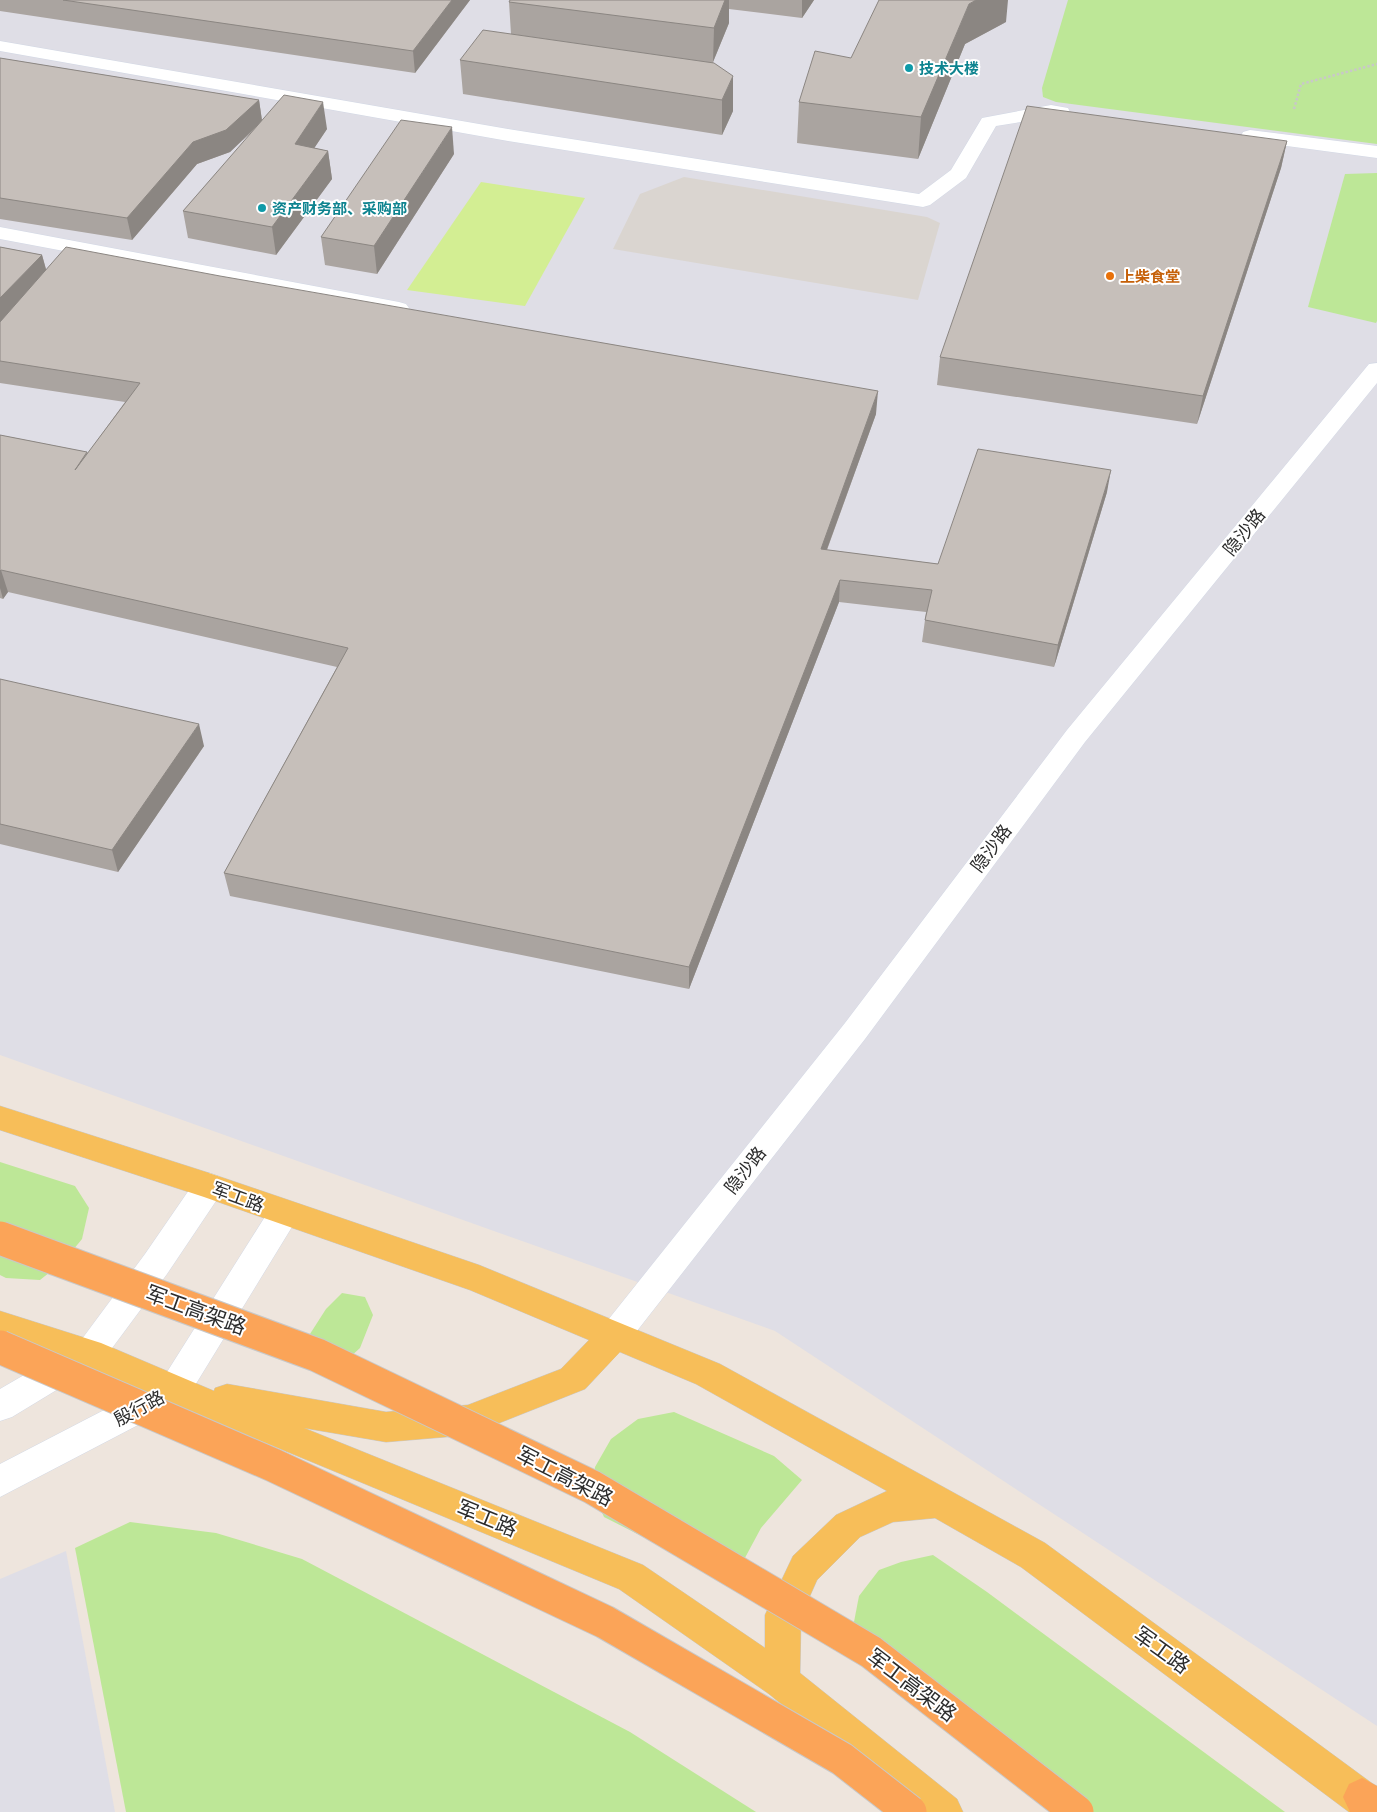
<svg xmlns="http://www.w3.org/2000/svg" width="1377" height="1812" font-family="'Archivo Narrow','Noto Sans SC',sans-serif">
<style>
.industrial{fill:#dfdee6}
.green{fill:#bde797}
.pitch{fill:#d3ee93}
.plaza{fill:#dad5d0}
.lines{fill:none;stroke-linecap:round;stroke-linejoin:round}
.service-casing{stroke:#d2d8e5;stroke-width:1}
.minor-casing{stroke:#d2d8e5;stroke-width:1}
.secondary-casing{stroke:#d2d8e5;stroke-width:1}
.primary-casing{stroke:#c8c8c8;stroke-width:1}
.trunk-casing{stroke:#c8c8c8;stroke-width:1}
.path{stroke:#c8c8c8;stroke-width:2.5;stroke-dasharray:2.5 2;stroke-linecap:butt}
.service{fill:#fff;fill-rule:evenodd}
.minor{fill:#fff;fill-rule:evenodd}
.secondary{fill:#fff;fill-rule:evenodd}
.primary{fill:#f7be59;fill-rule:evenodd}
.trunk{fill:#fba458;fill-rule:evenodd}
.trunk-bridge-casing{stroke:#c8c8c8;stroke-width:35;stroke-linecap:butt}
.trunk-bridge{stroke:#fba458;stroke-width:33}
.wall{fill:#aaa4a0}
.shaded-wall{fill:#8b8682}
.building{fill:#c6bfba;stroke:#8b8682}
.culture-dot{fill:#0f9aa8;stroke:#fff;stroke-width:2}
.food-dot{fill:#e8710a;stroke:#fff;stroke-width:2}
.labels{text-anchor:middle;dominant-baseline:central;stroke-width:4;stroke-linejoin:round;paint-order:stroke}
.far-culture-label{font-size:15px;font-weight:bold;fill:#0d838f;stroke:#fff;text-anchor:start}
.far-food-label{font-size:15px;font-weight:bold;fill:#c56008;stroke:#fff;text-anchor:start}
.street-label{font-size:18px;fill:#2c2c2c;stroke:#fff}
.near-street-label{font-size:21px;fill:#2c2c2c;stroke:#fff}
</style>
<rect width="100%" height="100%" fill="#eee5dd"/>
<g class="industrial">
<path d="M0,0H1377V1726L775,1331L0,1055Z"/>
<path d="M66,1551L115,1812H0V1579Z"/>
</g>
<g class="green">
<path d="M1068,0H1377V144L1056,102L1043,97L1042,88Z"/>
<path d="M1377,173V321L1376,323L1308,307L1345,174Z"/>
<path d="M0,1162L75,1186L89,1208L82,1239L64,1261L40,1280L6,1278L0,1275Z"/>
<path d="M342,1293L365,1297L373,1315L360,1348L339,1367L301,1348L326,1309Z"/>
<path d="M674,1412L774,1456L802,1480L761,1528L732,1582L604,1517L592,1491L595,1467L611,1439L638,1419Z"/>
<path d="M130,1522L216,1533L302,1559L630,1732L756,1812H126L75,1548Z"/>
<path d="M933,1555L987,1592L1285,1812H1068L853,1627L859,1596L879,1570L901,1562Z"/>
</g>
<path class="pitch" d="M481,182L585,198L525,306L407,290Z"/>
<path class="plaza" d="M684,177L927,217L940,223L918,300L613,249L640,194Z"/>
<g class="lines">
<g class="service-casing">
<g id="service">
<path d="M0,41L508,129L919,194L951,170L982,118L1051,105L1068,108L1070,112L1068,116L1051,117L996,126L966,178L930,205L923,207L508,141L0,51Z"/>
<path d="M1250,130L1377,146V158L1243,140L1241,136L1243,132Z"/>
<path d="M0,227L399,302L406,304L409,308L406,312L399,314L0,239Z"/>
</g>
</g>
<g class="minor-casing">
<path id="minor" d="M1377,363V383L1085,742L865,1039L626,1345L615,1349L604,1345L599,1335L604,1325L845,1023L1067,730L1369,364Z"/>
</g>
<g class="secondary-casing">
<g id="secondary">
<path d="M209,1173L220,1177L224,1186L220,1195L167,1274L101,1363L12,1417L0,1421V1389L79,1343L145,1254L198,1177Z"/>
<path d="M284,1200L295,1204L299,1213L295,1222L186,1400L0,1497V1464L162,1380L273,1204Z"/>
</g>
</g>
<g class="primary-casing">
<path id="primary" d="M0,1106L209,1173L479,1265L720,1364L1045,1543L1377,1787V1812H1349L1021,1567L935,1518L893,1522L860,1537L817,1580L801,1616L800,1673L957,1799L963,1812H914L769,1694L619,1589L162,1400L83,1365L0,1339V1311L101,1343L214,1391L215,1388L227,1384L386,1412L468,1405L561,1369L589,1340L470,1290L204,1197L0,1130ZM620,1352L696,1384L887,1491L836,1515L793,1556L765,1615V1648L643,1565L304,1428L386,1442L469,1435L585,1389Z"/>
</g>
<g class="trunk-casing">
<path id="trunk" d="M1362,1778L1377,1786V1812H1350L1343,1797L1349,1784Z"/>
</g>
<path class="path" d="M1294,109L1301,84L1377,64"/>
<use href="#service" class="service"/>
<use href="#minor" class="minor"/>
<use href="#secondary" class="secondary"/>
<use href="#primary" class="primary"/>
<use href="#trunk" class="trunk"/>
<g class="trunk-bridge-casing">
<g id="trunk-bridge">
<path d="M0,1238L317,1355L592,1487L871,1652L1077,1812"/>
<path d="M0,1347L273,1465L605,1622L842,1759L910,1812"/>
</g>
</g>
<use href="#trunk-bridge" class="trunk-bridge"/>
</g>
<g class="wall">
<path d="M0,0H470L415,73L0,11Z"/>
<path d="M510,0H814L802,18L729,9V23L713,62L733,111L722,135L463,94L460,60L511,34L509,2Z"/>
<path d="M1006,22L965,44L918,159L797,143L799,102Z"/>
<path d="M0,58L259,100L262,120L327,129L314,148L328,151L332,179L276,255L188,238L183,211L256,128L230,152L197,164L132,240L0,219Z"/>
<path d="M1287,141L1281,168L1197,424L937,385L940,357Z"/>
<path d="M454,154L377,274L325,265L321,237Z"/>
<path d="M0,247L42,255L46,269L876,414L827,550L938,564L1107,492L1054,667L922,642L925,620L926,612L839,602L689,989L230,896L224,873L337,667L8,592L3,599L0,598V435L87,452L88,453L125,402L0,383Z"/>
<path d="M0,679L204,746L118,872L0,844Z"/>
</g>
<g class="shaded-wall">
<path d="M452,0H470L415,73L413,51Z"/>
<path d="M725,0H729V23L713,62L714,28Z"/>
<path d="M802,0H814L802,18Z"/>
<path d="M976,0H1008L1006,22L965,44L918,159L921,117L969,4Z"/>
<path d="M733,76V111L722,135V100Z"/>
<path d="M259,100L262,121L230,152L197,164L132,240L127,218L193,142Z"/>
<path d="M323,102L327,129L299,171L295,144Z"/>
<path d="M452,127L454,154L377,274L374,246Z"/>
<path d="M1287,141L1281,168L1197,424L1203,396Z"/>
<path d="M328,151L332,179L276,255L272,227Z"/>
<path d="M42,255L48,277L0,327V298Z"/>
<path d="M878,391L876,414L819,571L821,549Z"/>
<path d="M1111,470L1107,492L1054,667L1058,645Z"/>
<path d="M1,570L8,592L3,599L0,588V571Z"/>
<path d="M840,580L839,602L689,989V967Z"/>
<path d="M199,724L204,746L118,872L112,850Z"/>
</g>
<g class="building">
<path d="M63,0H452L413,51Z"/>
<path d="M510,0H725L714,28L509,2Z"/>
<path d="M879,0H976L969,4L921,117L799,102L815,51L851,58Z"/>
<path d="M483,30L714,63L733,76L722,100L460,60Z"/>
<path d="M0,58L259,100L226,130L193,142L127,218L0,198Z"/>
<path d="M284,95L323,102L295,144L328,151L272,227L183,211Z"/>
<path d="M1027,106L1287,141L1203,396L940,357Z"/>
<path d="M401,120L452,127L374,246L321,237Z"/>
<path d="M0,247L42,255L0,298Z"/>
<path d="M66,247L220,276L878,391L821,549L938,564L978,449L1111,470L1058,645L925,620L932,590L840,580L689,967L224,873L348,648L1,570L0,571V435L87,452L75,470L140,383L0,361V322Z"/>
<path d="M0,679L199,724L112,850L0,824Z"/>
</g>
<g class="culture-dot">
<circle cx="909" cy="68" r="5"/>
<circle cx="262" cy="208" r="5"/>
</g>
<circle class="food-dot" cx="1110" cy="276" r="5"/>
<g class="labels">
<g class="far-culture-label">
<text x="919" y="68">技术大楼</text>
<text x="272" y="208">资产财务部、采购部</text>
</g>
<g class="far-food-label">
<text x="1120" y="276">上柴食堂</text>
</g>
<g class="street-label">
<text transform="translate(1244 532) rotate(-51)">隐沙路</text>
<text transform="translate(991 848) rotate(-53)">隐沙路</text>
<text transform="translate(745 1170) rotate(-52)">隐沙路</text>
<text transform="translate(238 1197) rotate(20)">军工路</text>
<text transform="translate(139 1408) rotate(-28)">殷行路</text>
</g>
<g class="near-street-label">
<text transform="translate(196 1310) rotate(20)">军工高架路</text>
<text transform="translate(565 1476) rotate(27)">军工高架路</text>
<text transform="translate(487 1518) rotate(22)">军工路</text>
<text transform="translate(1162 1650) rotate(36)">军工路</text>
<text transform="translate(912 1685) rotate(37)">军工高架路</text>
</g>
</g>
</svg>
